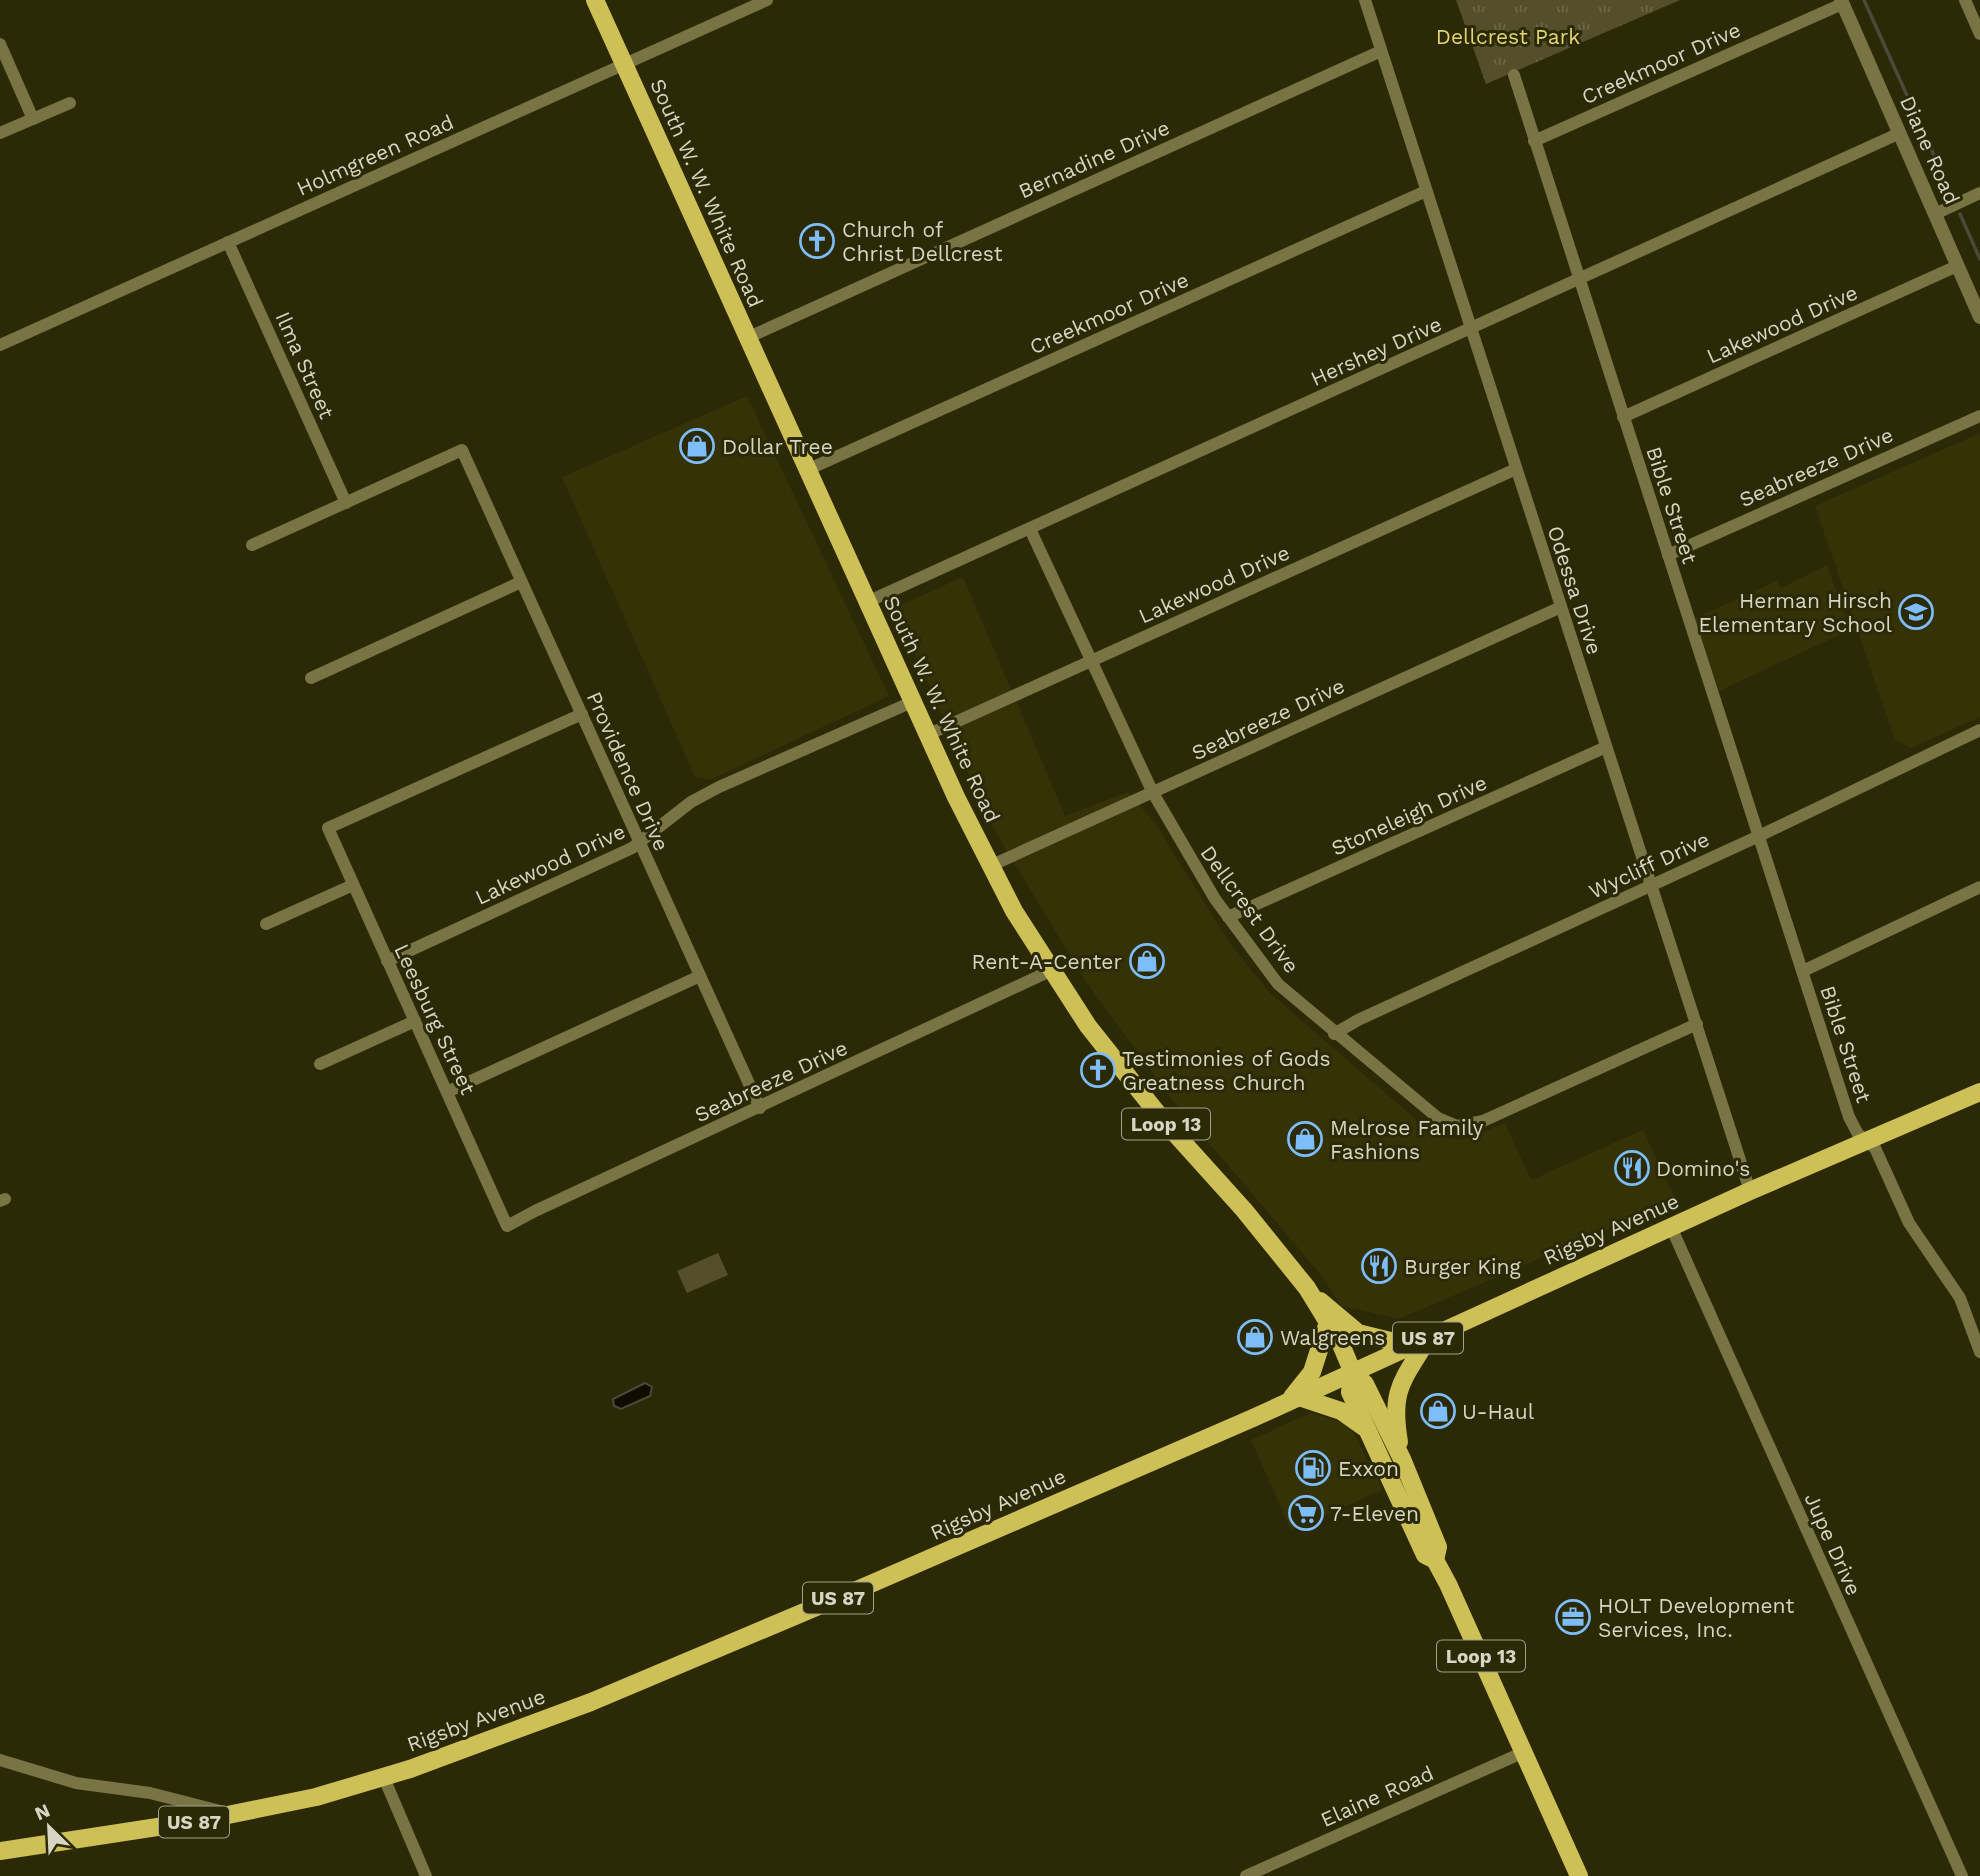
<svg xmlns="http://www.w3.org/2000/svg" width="1980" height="1876" font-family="'Work Sans',sans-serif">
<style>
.built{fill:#363207}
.grass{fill:url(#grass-tufts)}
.garden{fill:#544f2a}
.water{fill:#100d00;stroke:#4c493a;stroke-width:2}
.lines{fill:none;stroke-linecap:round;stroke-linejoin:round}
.stream{stroke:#4c493a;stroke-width:3.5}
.minor{stroke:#797444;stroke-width:12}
.tertiary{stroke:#797444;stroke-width:14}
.primary{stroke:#cdc056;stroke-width:18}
.labels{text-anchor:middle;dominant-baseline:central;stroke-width:6;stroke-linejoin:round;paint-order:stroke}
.shield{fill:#2c2907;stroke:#a4a18b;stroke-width:2}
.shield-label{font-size:19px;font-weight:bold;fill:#d7d5c3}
.park-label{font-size:21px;fill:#e1d673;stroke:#2c2907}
.street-label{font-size:21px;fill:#d7d5c3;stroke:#2c2907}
.poi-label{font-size:21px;fill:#d7d5c3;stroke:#2c2907;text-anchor:start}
</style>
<defs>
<pattern id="grass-tufts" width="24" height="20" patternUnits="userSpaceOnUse" patternTransform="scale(1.75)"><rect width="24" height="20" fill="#544f2a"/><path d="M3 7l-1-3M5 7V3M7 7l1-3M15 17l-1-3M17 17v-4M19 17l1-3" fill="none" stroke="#6c6747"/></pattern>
</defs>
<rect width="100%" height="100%" fill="#2c2907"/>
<g class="built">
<path d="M747,396L889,696L710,780L695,777L562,477Z"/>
<path d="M1980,433V717L1911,748L1895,740L1815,506Z"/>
<path d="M1827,565L1850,630L1719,691L1695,618L1777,581L1781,588Z"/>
<path d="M963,577L1012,692L945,721L894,608Z"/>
<path d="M1016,700L1065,816L1128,792L1154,822L1233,948L1271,994L1434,1135L1463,1140L1505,1123L1531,1180L1643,1130L1676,1200L1399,1319L1342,1306L1317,1270L1170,1097L1087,983L994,830L948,730Z"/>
<path d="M1310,1413L1349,1424L1383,1490L1291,1530L1251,1440Z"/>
</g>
<path class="grass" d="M1456,0H1680L1486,84Z"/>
<path class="garden" d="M718,1253L728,1275L687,1293L677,1271Z"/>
<path class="water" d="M645,1383L652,1387L650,1396L621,1409L614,1406L613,1399Z"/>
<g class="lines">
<g class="stream">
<path d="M1864,0L1951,193"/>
<path d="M1960,214L1980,259"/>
</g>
<g class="minor">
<path d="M1365,0L1750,1191"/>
<path d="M1965,0L1980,34"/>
<path d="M0,44L33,119"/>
<path d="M1514,75L1849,1117L1858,1134L1875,1148L1909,1223L1960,1298L1980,1352"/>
<path d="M0,133L70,103"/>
<path d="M1534,141L1842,4"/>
<path d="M1935,214L1980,193"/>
<path d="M228,242L346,503"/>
<path d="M747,338L1381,51"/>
<path d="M0,345L767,0"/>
<path d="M1623,417L1957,266"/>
<path d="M807,470L1426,191"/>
<path d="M1030,529L1153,793L1215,899L1278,984L1438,1118L1457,1126L1483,1121L1697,1024"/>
<path d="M252,545L462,450L760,1108"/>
<path d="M1668,555L1980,416"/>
<path d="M867,602L1900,133"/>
<path d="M311,678L521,582"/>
<path d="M582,714L328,828L507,1226L535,1211L1050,971"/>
<path d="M927,735L1516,469"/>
<path d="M990,866L1561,607"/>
<path d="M1228,917L1606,747"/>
<path d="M266,924L353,885"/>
<path d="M387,961L632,848L691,802L719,787L912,702"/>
<path d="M1803,971L1980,887"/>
<path d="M1334,1034L1358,1020L1759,836L1980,730"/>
<path d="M320,1064L415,1021"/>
<path d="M447,1092L700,976"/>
<path d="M0,1201L5,1199"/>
<path d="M1671,1227L1962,1876"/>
<path d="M0,1760L76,1783L150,1793L228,1813"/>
<path d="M384,1778L426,1876"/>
<path d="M1246,1876L1524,1752"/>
</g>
<path class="tertiary" d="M1841,0L1980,317"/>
<g class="primary">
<path d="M595,0L956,797L1014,911L1088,1026L1162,1119L1244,1210L1307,1288L1340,1342L1353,1373L1365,1384L1402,1459L1438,1547L1435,1560"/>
<path d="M1320,1301L1358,1333L1411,1346"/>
<path d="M1353,1373L1350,1392L1425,1555L1435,1560L1448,1584L1579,1876"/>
<path d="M1292,1397L1312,1372L1328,1322"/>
<path d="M1299,1397L1341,1411L1365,1428"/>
<path d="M1399,1442C1390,1388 1403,1381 1429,1337"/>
<path d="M0,1851L203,1820L316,1797L410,1769L591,1702L866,1586L1253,1418L1750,1191L1980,1092"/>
</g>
</g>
<defs>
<g id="church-ring" transform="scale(1.75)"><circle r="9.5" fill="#2c2907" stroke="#7dbef9" stroke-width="1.5"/><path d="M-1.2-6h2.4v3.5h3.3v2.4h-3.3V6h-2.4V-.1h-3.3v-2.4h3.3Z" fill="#7dbef9"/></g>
<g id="shop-ring" transform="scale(1.75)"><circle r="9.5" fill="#2c2907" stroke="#7dbef9" stroke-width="1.5"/><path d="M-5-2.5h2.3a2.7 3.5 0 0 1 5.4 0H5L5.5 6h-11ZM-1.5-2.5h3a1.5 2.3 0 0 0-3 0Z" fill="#7dbef9"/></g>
<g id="school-ring" transform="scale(1.75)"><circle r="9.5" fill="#2c2907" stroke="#7dbef9" stroke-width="1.5"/><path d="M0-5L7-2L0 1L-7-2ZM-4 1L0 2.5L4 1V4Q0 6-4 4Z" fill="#7dbef9"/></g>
<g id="restaurant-ring" transform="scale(1.75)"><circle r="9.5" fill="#2c2907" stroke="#7dbef9" stroke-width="1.5"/><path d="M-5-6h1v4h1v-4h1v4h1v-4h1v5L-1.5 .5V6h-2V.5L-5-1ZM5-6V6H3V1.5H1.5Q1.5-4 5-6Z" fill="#7dbef9"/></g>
<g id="fuel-ring" transform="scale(1.75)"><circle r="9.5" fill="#2c2907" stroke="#7dbef9" stroke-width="1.5"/><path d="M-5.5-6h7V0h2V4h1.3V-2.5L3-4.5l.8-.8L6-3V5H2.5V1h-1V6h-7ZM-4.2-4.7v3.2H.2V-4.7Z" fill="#7dbef9"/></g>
<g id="supermarket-ring" transform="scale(1.75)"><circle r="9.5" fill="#2c2907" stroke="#7dbef9" stroke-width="1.5"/><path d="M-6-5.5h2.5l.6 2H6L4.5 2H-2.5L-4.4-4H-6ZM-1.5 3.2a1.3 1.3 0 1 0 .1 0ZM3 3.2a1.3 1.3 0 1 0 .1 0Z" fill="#7dbef9"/></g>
<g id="office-ring" transform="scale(1.75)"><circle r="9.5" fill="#2c2907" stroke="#7dbef9" stroke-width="1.5"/><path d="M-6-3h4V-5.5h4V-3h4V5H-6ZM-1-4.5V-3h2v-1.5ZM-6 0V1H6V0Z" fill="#7dbef9"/></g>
</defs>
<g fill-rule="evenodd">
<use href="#church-ring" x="817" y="241"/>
<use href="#shop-ring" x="697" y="446"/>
<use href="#school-ring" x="1916" y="612"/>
<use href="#shop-ring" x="1147" y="961"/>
<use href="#church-ring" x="1098" y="1070"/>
<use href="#shop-ring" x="1305" y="1139"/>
<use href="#restaurant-ring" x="1632" y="1168"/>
<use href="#restaurant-ring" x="1379" y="1266"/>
<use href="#shop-ring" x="1255" y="1337"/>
<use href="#shop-ring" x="1438" y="1411"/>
<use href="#fuel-ring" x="1313" y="1468"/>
<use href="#supermarket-ring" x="1306" y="1513"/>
<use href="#office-ring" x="1573" y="1617"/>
</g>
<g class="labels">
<g class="shield">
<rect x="1122" y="1108.5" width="88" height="31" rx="5"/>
<rect x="1393" y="1322.5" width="70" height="31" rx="5"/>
<rect x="803" y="1582.5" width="70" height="31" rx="5"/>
<rect x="1437" y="1640.5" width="88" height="31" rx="5"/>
<rect x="159" y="1806.5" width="70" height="31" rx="5"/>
</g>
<g class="shield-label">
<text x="1166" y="1124">Loop 13</text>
<text x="1428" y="1338">US 87</text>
<text x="838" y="1598">US 87</text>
<text x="1481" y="1656">Loop 13</text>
<text x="194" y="1822">US 87</text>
</g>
<g class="park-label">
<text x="1508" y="36">Dellcrest Park</text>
</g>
<g class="street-label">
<text transform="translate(1661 63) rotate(-24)">Creekmoor Drive</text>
<text transform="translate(1930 150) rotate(66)">Diane Road</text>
<text transform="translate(375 155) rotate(-24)">Holmgreen Road</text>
<text transform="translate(1094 159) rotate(-24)">Bernadine Drive</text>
<text transform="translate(707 193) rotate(66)">South W. W. White Road</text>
<text transform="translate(1109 313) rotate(-24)">Creekmoor Drive</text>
<text transform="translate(1782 324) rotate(-24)">Lakewood Drive</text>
<text transform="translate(1376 351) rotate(-24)">Hershey Drive</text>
<text transform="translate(305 365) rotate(66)">Ilma Street</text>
<text transform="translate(1816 467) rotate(-24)">Seabreeze Drive</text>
<text transform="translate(1672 505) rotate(72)">Bible Street</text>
<text transform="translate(1214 584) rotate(-24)">Lakewood Drive</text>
<text transform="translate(1575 590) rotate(72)">Odessa Drive</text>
<text transform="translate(942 709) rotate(65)">South W. W. White Road</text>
<text transform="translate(1268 719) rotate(-25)">Seabreeze Drive</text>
<text transform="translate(628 771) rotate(66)">Providence Drive</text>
<text transform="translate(1409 815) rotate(-24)">Stoneleigh Drive</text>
<text transform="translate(550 864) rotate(-25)">Lakewood Drive</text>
<text transform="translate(1649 865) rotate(-25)">Wycliff Drive</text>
<text transform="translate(1250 909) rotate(54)">Dellcrest Drive</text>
<text transform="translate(435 1019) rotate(65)">Leesburg Street</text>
<text transform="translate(1846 1044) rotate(72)">Bible Street</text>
<text transform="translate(771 1081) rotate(-25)">Seabreeze Drive</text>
<text transform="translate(1611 1229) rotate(-24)">Rigsby Avenue</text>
<text transform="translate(998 1504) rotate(-24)">Rigsby Avenue</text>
<text transform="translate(1833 1544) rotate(66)">Jupe Drive</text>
<text transform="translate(476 1720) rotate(-20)">Rigsby Avenue</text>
<text transform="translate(1377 1796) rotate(-24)">Elaine Road</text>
</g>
<g class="poi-label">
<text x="842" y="229">Church of<tspan x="842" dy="24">Christ Dellcrest</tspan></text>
<text x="722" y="446">Dollar Tree</text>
<text x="1892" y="600" text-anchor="end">Herman Hirsch<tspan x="1892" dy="24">Elementary School</tspan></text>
<text x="1122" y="961" text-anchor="end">Rent-A-Center</text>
<text x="1122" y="1058">Testimonies of Gods<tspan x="1122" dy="24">Greatness Church</tspan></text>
<text x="1330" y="1127">Melrose Family<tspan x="1330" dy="24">Fashions</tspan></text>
<text x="1656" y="1168">Domino's</text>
<text x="1404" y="1266">Burger King</text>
<text x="1280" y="1337">Walgreens</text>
<text x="1462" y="1411">U-Haul</text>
<text x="1338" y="1468">Exxon</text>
<text x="1330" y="1513">7-Eleven</text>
<text x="1598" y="1605">HOLT Development<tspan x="1598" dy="24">Services, Inc.</tspan></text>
</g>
</g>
<g transform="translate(49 1827) rotate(336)" stroke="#2c2907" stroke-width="5" paint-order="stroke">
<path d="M0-5L12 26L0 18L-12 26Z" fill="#d7d5c3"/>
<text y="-10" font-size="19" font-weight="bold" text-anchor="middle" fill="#d7d5c3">N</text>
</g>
</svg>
